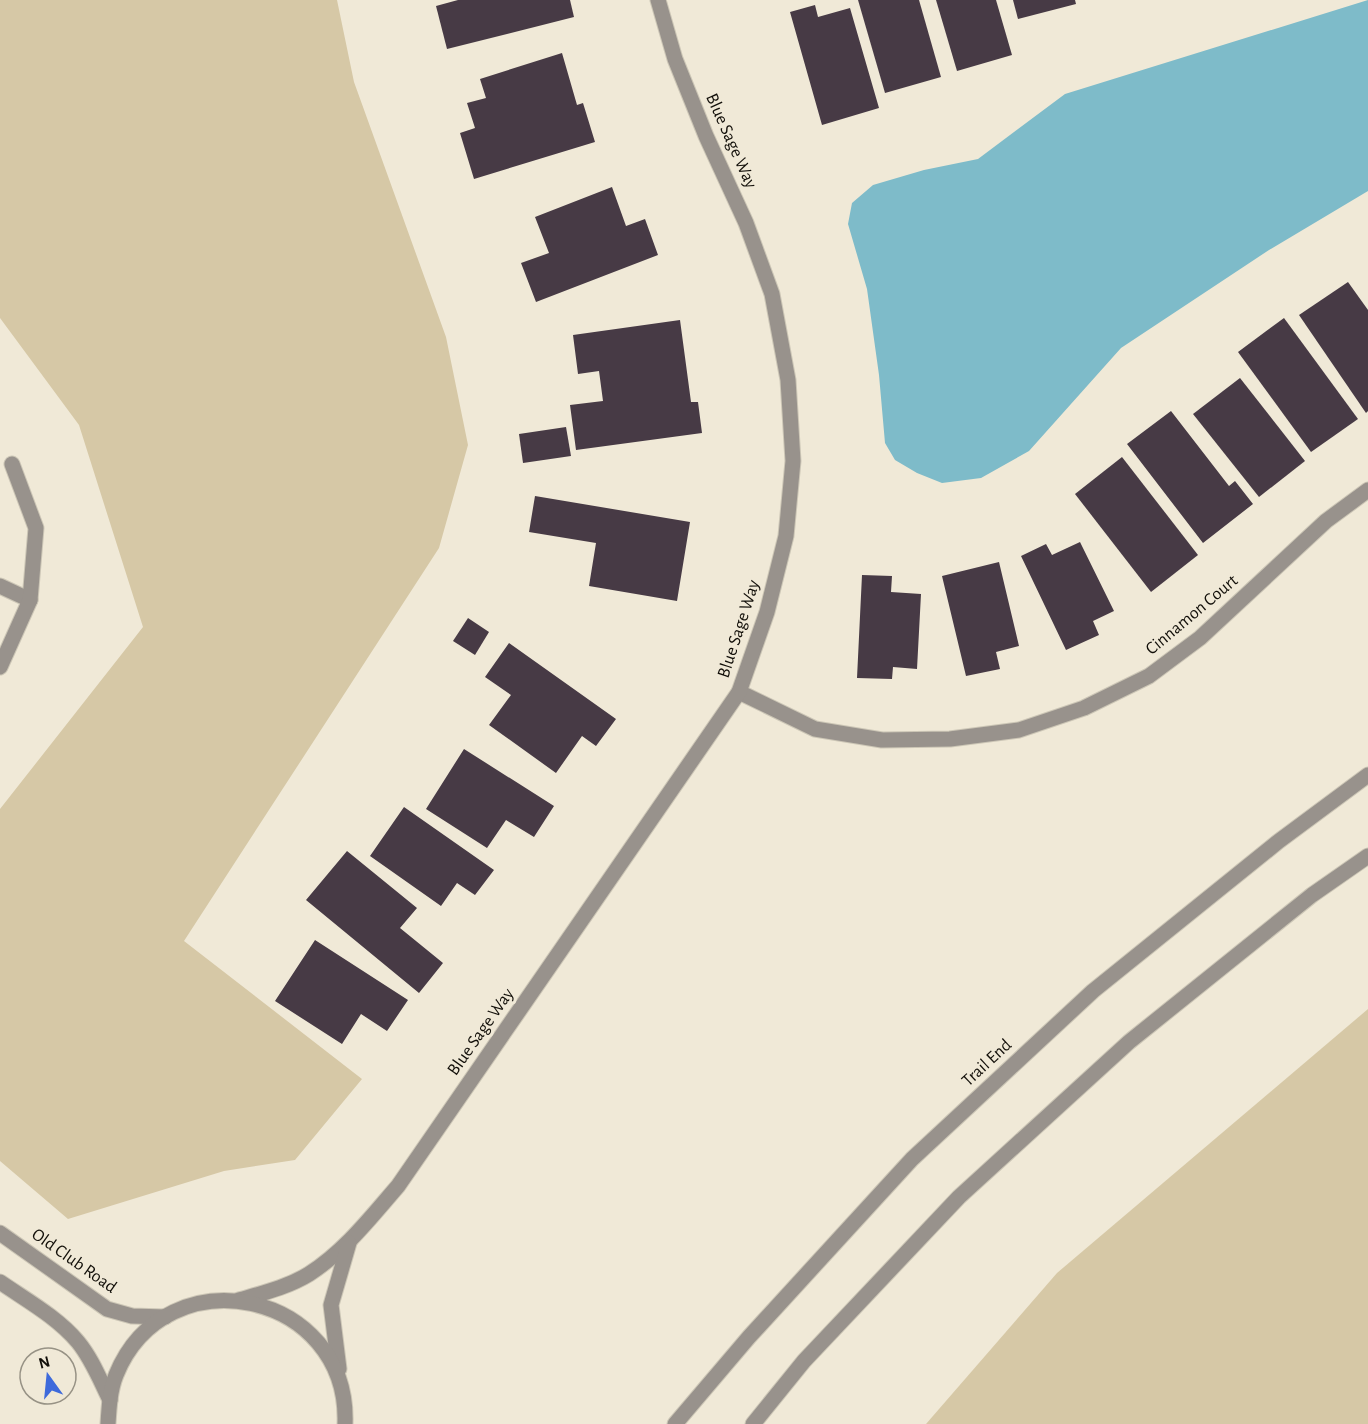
<svg xmlns="http://www.w3.org/2000/svg" width="1368" height="1424" font-family="'Alegreya Sans',sans-serif">
<style>
.green{fill:#d6c8a6}
.water{fill:#7ebbc9}
.building{fill:#473a45}
.lines{fill:none;stroke-linecap:round;stroke-linejoin:round}
.minor-casing{stroke:#ccc6b6;stroke-width:17}
.minor{stroke:#98928c;stroke-width:15}
.labels{text-anchor:middle;dominant-baseline:central;stroke-width:6;stroke-linejoin:round;paint-order:stroke}
.street-label{font-size:18px;fill:#120f09;stroke:#f0e9d7}
</style>
<rect width="100%" height="100%" fill="#f0e9d7"/>
<g class="green">
<path d="M0,0H337L354,82L446,337L468,445L439,548L184,941L362,1079L295,1160L224,1171L68,1219L0,1161V809L143,627L79,425L0,318Z"/>
<path d="M1368,1009V1424H926L1057,1273Z"/>
</g>
<path class="water" d="M1368,0V191L1269,250L1121,348L1029,451L981,478L942,483L917,473L895,460L885,443L879,375L867,289L848,224L852,203L873,185L924,170L978,159L1065,94Z"/>
<g class="building">
<path d="M458,0H570L574,17L447,49L436,6Z"/>
<path d="M858,0H919L941,77L885,93Z"/>
<path d="M936,0H996L1012,55L957,71Z"/>
<path d="M1013,0H1075L1076,4L1018,19Z"/>
<path d="M815,5L818,17L850,8L879,108L822,125L790,12Z"/>
<path d="M562,53L577,105L583,103L595,142L474,179L460,133L475,128L467,103L486,98L480,79Z"/>
<path d="M612,187L626,226L645,219L658,255L536,302L521,263L549,253L535,217Z"/>
<path d="M1348,282L1368,310V411L1366,413L1299,315Z"/>
<path d="M1284,318L1358,419L1311,452L1238,352Z"/>
<path d="M680,320L691,402H698L702,433L576,450L570,405L603,401L599,371L578,374L573,335Z"/>
<path d="M1240,378L1305,461L1259,497L1193,414Z"/>
<path d="M1171,411L1229,486L1235,481L1253,504L1203,543L1127,444Z"/>
<path d="M566,427L571,456L523,463L519,434Z"/>
<path d="M1122,457L1198,555L1151,592L1075,494Z"/>
<path d="M535,496L690,522L677,601L589,586L596,543L529,532Z"/>
<path d="M1080,542L1114,611L1093,621L1099,635L1066,650L1021,556L1046,544L1052,555Z"/>
<path d="M999,562L1019,646L996,652L1000,669L966,676L942,576Z"/>
<path d="M862,575L892,576L891,592L921,594L917,669L893,667L892,679L857,678Z"/>
<path d="M468,618L489,632L475,655L453,641Z"/>
<path d="M509,643L616,719L596,746L582,736L556,773L489,725L511,695L485,677Z"/>
<path d="M464,749L554,806L534,837L506,820L487,848L426,809Z"/>
<path d="M404,807L494,870L475,895L457,883L441,906L370,856Z"/>
<path d="M347,851L417,908L400,928L443,963L419,993L306,900Z"/>
<path d="M315,940L408,1000L387,1031L361,1014L342,1044L275,1001Z"/>
</g>
<g class="lines">
<g class="minor-casing">
<g id="minor">
<path d="M0,586L30,600"/>
<path d="M0,667L30,600L36,528L12,464"/>
<path d="M739,692L815,729L882,740L950,739L1019,730L1084,708L1149,676L1200,638L1326,521L1368,490"/>
<path d="M0,1233L107,1309L132,1316L165,1317"/>
<path d="M0,1282C26,1300 57,1317 78,1342C92,1359 100,1380 110,1400"/>
<path d="M239,1300C263,1293 288,1287 309,1274C345,1251 371,1217 398,1186L739,692L767,612L786,536L793,461L788,380L772,294L746,223L706,136L675,59L658,0"/>
<path d="M339,1369L331,1305L349,1243"/>
<path d="M108,1424C109,1407 110,1390 116,1375C166,1252 350,1291 345,1424"/>
<path d="M675,1424L749,1337L912,1159L1093,991L1279,841L1368,775"/>
<path d="M753,1424L804,1361L959,1197L1129,1042L1312,895L1368,856"/>
</g>
</g>
<use href="#minor" class="minor"/>
</g>
<g class="labels">
<g class="street-label">
<text transform="translate(731 141) rotate(66)">Blue Sage Way</text>
<text transform="translate(1192 615) rotate(-40)">Cinnamon Court</text>
<text transform="translate(739 629) rotate(-72)">Blue Sage Way</text>
<text transform="translate(481 1032) rotate(-55)">Blue Sage Way</text>
<text transform="translate(987 1063) rotate(-43)">Trail End</text>
<text transform="translate(74 1261) rotate(35)">Old Club Road</text>
</g>
</g>
<g transform="translate(48 1376) rotate(345)"><circle r="28" fill="#f0e9d7" stroke="#979285" stroke-width="1.5"/>
<path d="M0-4.5L10 22L0 15L-10 22Z" fill="#3e6adb"/>
<text y="-9" font-size="16" font-weight="bold" text-anchor="middle" fill="#120f09">N</text>
</g>
</svg>
